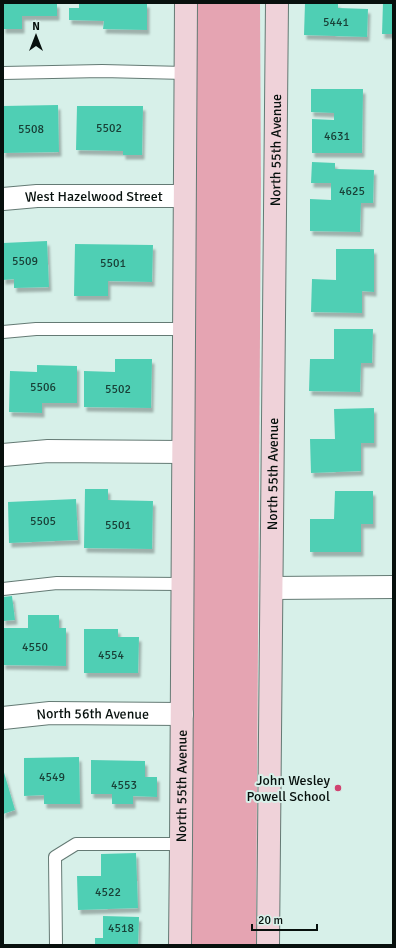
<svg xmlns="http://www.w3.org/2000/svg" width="396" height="948" font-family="Signika,sans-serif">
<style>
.green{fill:#e5a4b2}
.building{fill:#50cfb4;filter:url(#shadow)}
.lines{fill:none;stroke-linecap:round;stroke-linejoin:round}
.lane-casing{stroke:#647a74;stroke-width:14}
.street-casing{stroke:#647a74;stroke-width:24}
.secondary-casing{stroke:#647a74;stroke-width:24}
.lane{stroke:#fff;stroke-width:12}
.street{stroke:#fff;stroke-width:22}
.secondary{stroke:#efd2d9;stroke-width:22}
.poi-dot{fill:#d04370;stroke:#d7f0e9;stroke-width:1.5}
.labels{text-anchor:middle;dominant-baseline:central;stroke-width:4;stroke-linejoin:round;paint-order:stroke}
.number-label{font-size:12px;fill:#194037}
.street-label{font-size:14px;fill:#07100d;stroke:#d7f0e9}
.poi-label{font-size:14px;fill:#07100d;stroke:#d7f0e9;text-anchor:end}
</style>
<defs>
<filter id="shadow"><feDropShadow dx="2.5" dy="4.5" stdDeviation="1" flood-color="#0004"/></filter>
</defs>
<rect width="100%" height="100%" fill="#d7f0e9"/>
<path class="green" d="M196,3H260L261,183L256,945H191Z"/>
<g class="building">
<path d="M3,3H57V16H22V29H3Z"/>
<path d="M79,3H147V30L103,29L104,21L69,20V8H79Z"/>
<path d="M305,3H338V8L368,9L367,37L304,35Z"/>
<path d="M383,3H393V34H382Z"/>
<path d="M311,89H363L362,153H312V119L334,120V113L311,112Z"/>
<path d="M58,105L59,152L3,153V106Z"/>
<path d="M77,106H143L142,155H123V151L76,150Z"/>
<path d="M312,162L335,163V169L374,170L373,203H361L360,232L310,231V199L331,200V183H311Z"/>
<path d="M47,241L49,287L14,288V279L3,280V243Z"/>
<path d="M75,244L153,245L152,282L108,281V296H74Z"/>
<path d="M336,249H374V292L362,291V313L311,312L312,279L336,280Z"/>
<path d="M334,329H373L372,363H361L360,392L309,391L310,359H334Z"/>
<path d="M115,359H152L151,408L84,407V371L115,372Z"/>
<path d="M37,365L77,366V403H42V413L9,412L10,371L37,372Z"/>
<path d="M374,408V443H361V471L311,473L310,439H335L334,409Z"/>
<path d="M85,489H108V500L153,501L152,549L84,548Z"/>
<path d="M335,491H373V524H361V552H310V519H334Z"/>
<path d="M76,499L78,540L9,543L8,502Z"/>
<path d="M12,596L15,620L3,621V597Z"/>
<path d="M28,615H59V628H66V666L3,665V628H28Z"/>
<path d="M84,629H118V637H139L138,673H84Z"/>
<path d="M79,757L80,804H44V795L24,796V758Z"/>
<path d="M91,760L145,761V777H157V797L133,796V804H112V794H91Z"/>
<path d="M3,769L15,810L3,814Z"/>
<path d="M136,853L138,908L78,910L77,876H101V854Z"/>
<path d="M103,916L139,917L138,945H95V938H103Z"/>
</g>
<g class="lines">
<g class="lane-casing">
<g id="lane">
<path d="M3,73L102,71L185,73"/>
<path d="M3,332L36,329H184"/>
<path d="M3,589L57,583L182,584"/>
<path d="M56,945L55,857L76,844H181"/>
</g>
</g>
<g class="street-casing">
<g id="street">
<path id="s1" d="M3,199L37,196H184"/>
<path d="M3,455L48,451L183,452"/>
<path d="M272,588L393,587"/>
<path id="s2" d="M3,718L50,713L182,714"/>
</g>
</g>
<g class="secondary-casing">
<g id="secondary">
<path id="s3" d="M180,945L181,844L186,3"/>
<path id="s4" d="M268,945L277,3"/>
</g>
</g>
<use href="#lane" class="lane"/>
<use href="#street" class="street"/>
<use href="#secondary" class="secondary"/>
</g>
<circle class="poi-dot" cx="338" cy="788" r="4"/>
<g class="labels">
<g class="number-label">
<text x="336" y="22">5441</text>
<text x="109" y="128">5502</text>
<text x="31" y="129">5508</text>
<text x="337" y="136">4631</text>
<text x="352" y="191">4625</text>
<text x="25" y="261">5509</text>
<text x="113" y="263">5501</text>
<text x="43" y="387">5506</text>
<text x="118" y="389">5502</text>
<text x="43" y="521">5505</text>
<text x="118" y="525">5501</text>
<text x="35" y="647">4550</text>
<text x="111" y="655">4554</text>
<text x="52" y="777">4549</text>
<text x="124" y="785">4553</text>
<text x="108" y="892">4522</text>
<text x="121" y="928">4518</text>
</g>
<g class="street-label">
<text stroke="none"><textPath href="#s4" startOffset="795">North 55th Avenue</textPath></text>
<text stroke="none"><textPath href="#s1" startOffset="91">West Hazelwood Street</textPath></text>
<text stroke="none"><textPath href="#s4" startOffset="471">North 55th Avenue</textPath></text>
<text stroke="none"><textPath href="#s2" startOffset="90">North 56th Avenue</textPath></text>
<text stroke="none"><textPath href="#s3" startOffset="159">North 55th Avenue</textPath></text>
</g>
<g class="poi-label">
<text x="330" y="780">John Wesley<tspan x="330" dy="16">Powell School</tspan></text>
</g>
</g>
<rect width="396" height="948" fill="none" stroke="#07100d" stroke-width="8"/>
<g transform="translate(36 36)" stroke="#d7f0e9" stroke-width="3" paint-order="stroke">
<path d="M0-3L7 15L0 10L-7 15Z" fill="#07100d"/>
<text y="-6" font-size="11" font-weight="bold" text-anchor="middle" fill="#07100d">N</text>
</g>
<path d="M252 924v6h65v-6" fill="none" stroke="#07100d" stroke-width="2"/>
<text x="258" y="924" font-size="12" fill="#07100d" stroke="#d7f0e9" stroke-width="3" paint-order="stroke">20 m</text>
</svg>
